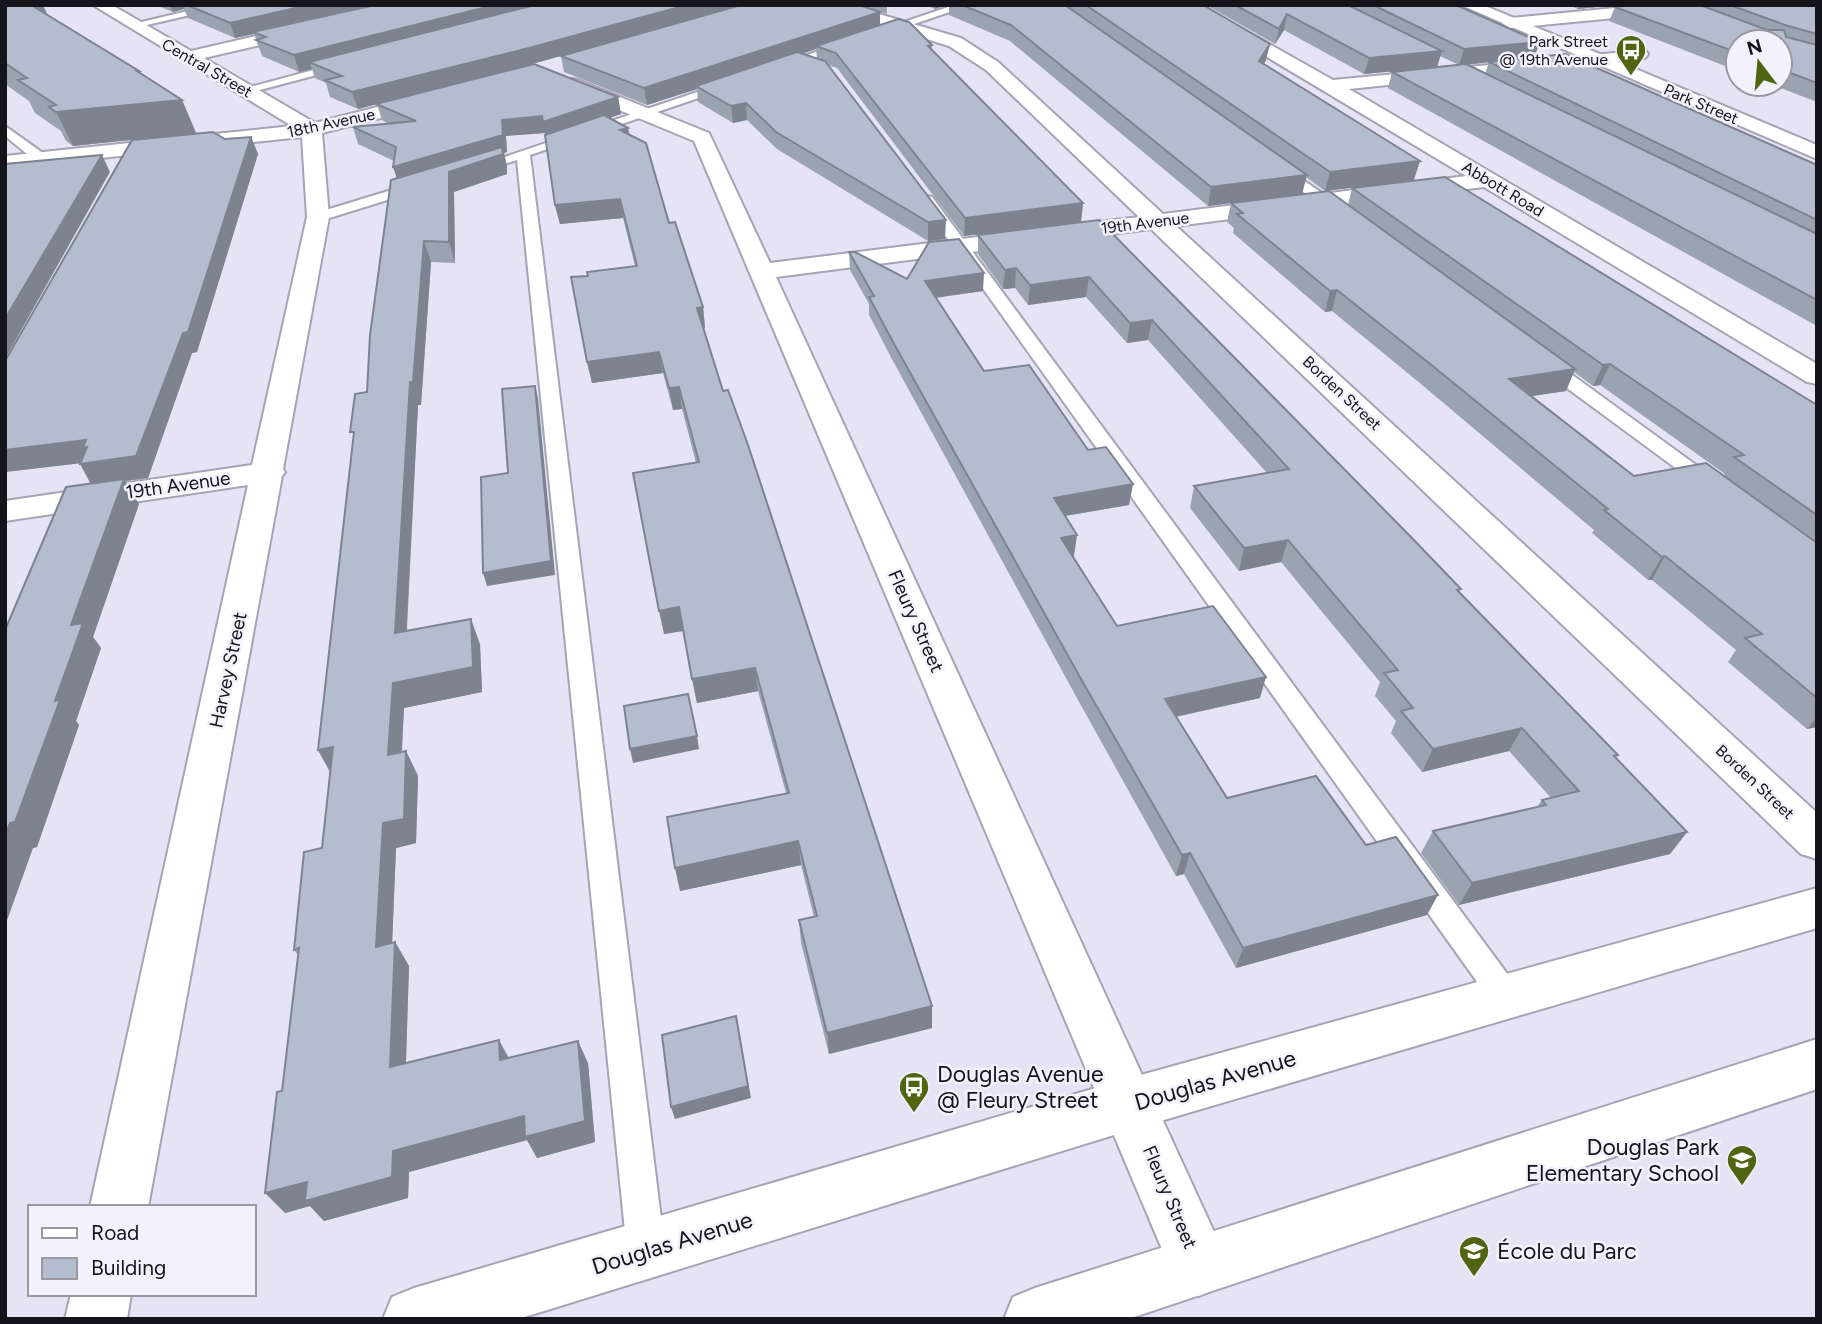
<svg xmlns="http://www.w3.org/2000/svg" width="1822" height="1324" font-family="Figtree,sans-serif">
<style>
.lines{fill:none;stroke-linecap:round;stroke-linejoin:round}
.service-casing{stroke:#a6a3b5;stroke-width:4}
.minor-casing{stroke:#a6a3b5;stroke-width:4}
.tertiary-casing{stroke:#a6a3b5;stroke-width:4}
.service{fill:#fff;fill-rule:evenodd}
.minor{fill:#fff;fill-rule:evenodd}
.tertiary{fill:#fff;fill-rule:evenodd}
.wall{fill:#9aa3b0;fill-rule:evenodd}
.shaded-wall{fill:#7d8490}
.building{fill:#b3bdcd;stroke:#7d8490;stroke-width:2}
.labels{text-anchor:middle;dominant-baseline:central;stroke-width:5;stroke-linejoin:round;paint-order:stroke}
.far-poi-label{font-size:16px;fill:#15141b;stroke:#f3f1fc;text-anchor:end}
.far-street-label{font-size:16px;fill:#15141b;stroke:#f3f1fc}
.street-label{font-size:19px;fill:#15141b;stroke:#f3f1fc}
.near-poi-label{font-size:23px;fill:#15141b;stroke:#f3f1fc;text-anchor:start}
.near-street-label{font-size:23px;fill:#15141b;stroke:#f3f1fc}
</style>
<rect width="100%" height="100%" fill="#e6e3f5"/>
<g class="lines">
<g class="service-casing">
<g id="service">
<path d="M213,5H233L134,28L129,25Z"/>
<path d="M954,5H970L782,69L772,67Z"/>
<path d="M343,62L347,63V67L245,94L239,90Z"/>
<path d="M727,82L733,85L731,87L530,155L665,1251L659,1264L646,1270L633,1264L627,1251L517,160L473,174L466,170Z"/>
<path d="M5,126L47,156V162H37L5,136Z"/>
<path d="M1278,163L1344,208L1346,211L1344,214H1334L1273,170V164Z"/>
<path d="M421,181L428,185L426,188L323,220L318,221L311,217L313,214Z"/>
<path d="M927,196L932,197L1517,987L1522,997L1517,1007L1506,1012L1495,1007L922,203V197Z"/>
<path d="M1543,357L1549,358L1718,481L1721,485L1718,489H1704L1537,366L1534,362Z"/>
</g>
</g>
<g class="minor-casing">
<g id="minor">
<path d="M93,5H112L191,51L391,5H420L412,10L204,58L315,123L428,94L437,100L435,104L322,133L329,217L283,469L285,472L282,476L148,1207H90L248,485L5,521V501L252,465L307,217L302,137L5,168V156L292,126Z"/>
<path d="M823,5H848L961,38L998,62L1163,214L1466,176L1180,5H1200L1333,80L1645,50L1648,54L1645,58L1639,59L1349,89L1817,364V384L1807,382L1484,187L1176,226L1817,813V859L1801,854L1151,229L776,277L1220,1245L1229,1266L1220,1287L1199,1296L1178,1287L694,141L566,88L563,84L572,79L578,80L709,133L770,263L1139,217L986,70L949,46L826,8Z"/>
<path d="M1646,5H1705L1697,10L1510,28L1502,23L1510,18Z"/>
<path d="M71,1294H131L127,1319H65Z"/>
</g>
</g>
<g class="tertiary-casing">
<g id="tertiary">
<path d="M1461,5H1483L1817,145V159Z"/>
<path d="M1817,888V928L1130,1130L518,1319H383L392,1297L414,1288L1130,1078Z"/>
<path d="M1817,1039V1089L1128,1319H1004L1013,1297L1035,1288Z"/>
</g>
</g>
<use href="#service" class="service"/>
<use href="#minor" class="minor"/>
<use href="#tertiary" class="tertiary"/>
</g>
<g class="wall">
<path d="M5,5L47,15L139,71L141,74L182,100L196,133L225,139L251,137L258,154L197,352L192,353L148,478L125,481L139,504L93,637L101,648L76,721L79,725L37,847L33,848L91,484L80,463L5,472V361L131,140L73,146L66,141L61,131L35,113L29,101L5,84Z"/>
<path d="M156,5H887V14L865,7L880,25L932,45V50L1083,203L1081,222L964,236L837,68L828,65L945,239L928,241L777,149L747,120L733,123L698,102L697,89L647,105L564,72L561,56L532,64L618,97L621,114L609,118L628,128L629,135L669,223L703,307L705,328H703L932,1028L829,1054L801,943L799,920L814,917L801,865L680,891L786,793L758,691L697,703L683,631L664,634L696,463L682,409L673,410L663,373L592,383L587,362L588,276L635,266L623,218L560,224L555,205L545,133L506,136L507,152L504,153L507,166V174L454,192L455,263L431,262L421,405H418L407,631L480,644L482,692L404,708L402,752L406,751L418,776L416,843L396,848L392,943L395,942L409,966L406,1063L509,1058L588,1063L595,1142L537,1158L527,1140L409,1172L408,1198L324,1221L310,1206L285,1213L282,1091L298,955L294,950L322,848L330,772L318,750L397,178L394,161L358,144L353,127L389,124L382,120L377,104L358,109L330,97L326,83L315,78L312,69L299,72L262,56L254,34L235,38L188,18L184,9L173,12ZM816,49L817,58L801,54Z"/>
<path d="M925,5H946L935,9Z"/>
<path d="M949,5H1203L1266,60L1264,64L1414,180L1325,191L1306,177L1302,194L1208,206L1010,41L949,15Z"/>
<path d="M1206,5H1456L1534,58L1817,165V326L1388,88L1392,72L1459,65L1440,56L1437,67L1364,74L1284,30L1275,44ZM1489,62L1485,74L1467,65L1484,63Z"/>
<path d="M1569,5H1616L1578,9Z"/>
<path d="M1703,5H1817V102L1770,84H1780V42H1738V71L1609,21L1615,7L1703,6Z"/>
<path d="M1352,188L1817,405V727L1807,729L1728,662L1736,650L1652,580H1648L1592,533L1594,530L1421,384L1332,311L1325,312L1233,233L1234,228L1227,222L1231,203L1348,205ZM1574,372L1593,386L1600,385L1725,474L1723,476H1634L1530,396L1566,391Z"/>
<path d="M1099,220L1461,589L1459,592L1618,755L1616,758L1687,832L1670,854L1459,905L1421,853L1433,831L1537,807L1542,800L1551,798L1509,751L1422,772L1391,733L1396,721L1375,696L1380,682L1281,562L1239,571L1190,508L1194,486L1267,473L1148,340L1127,343L1086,297L1028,305L1015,288L1003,289L978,254V235Z"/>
<path d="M849,252L907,279L983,291L936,298L984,371L1133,484L1129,505L1065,516L1074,556H1073L1117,626L1260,698L1176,717L1227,798L1366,845L1427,915L1236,968L1184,874L1176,876L1078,700L893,361L869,315V304L850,270Z"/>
</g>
<g class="shaded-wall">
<path d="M23,5H43L52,24Z"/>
<path d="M170,5H183L184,9L173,12Z"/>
<path d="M308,5H378L253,32L254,34L235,38L230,23Z"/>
<path d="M495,5H557L309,62L312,69L299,72L294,55Z"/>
<path d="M687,5H741L532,64L358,109L352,92Z"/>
<path d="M935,5H946L935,9Z"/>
<path d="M1579,5H1616L1578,9Z"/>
<path d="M880,12V27L816,46V49L700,88L696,86L697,89L647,105L644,88Z"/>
<path d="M1287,14L1284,30L1275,44L1279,29Z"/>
<path d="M1540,42L1534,58L1459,65L1464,49Z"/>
<path d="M1270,44L1266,60L1256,77L1259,61Z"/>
<path d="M1442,51L1437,67L1364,74L1369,58Z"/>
<path d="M137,71H139L153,102L182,100L196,133L73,146L56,112Z"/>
<path d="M618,97L621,114L546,139L545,133L506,136L507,152L504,153L507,166V174L454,192L455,263L449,242L399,185L393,167L502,120Z"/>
<path d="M746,103L747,120L733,123L731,106Z"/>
<path d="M628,128L631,146L620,130Z"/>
<path d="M251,137L258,154L197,352L192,353L148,478L125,481L139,504L93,637L101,648L76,721L79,725L37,847L33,848L5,926V836L55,701L71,625L92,486L80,464L91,462L5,472V450L86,440Z"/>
<path d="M102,155L110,172L5,359V319Z"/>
<path d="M1420,161L1414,180L1325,191L1330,172Z"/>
<path d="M1307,175L1302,194L1208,206L1211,187Z"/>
<path d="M620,199L623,218L560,224L555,205Z"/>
<path d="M1083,203L1081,222L964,236L965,218Z"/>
<path d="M946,220L945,239L928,241V222Z"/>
<path d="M424,241L431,262L421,405H418L405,658L395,633L410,382Z"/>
<path d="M1016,268L1015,288L1003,289L1005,270Z"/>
<path d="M984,273L983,291L924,299L925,281Z"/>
<path d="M1089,277L1086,297L1028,305L1030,285Z"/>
<path d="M1337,290L1332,311L1325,312L1330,291Z"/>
<path d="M703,307L705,328H700L697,308Z"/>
<path d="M1152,320L1148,340L1127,343L1130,323Z"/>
<path d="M659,352L663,373L592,383L587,362Z"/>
<path d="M1610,364L1600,385L1593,386L1603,365Z"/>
<path d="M1575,369L1566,391L1500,401L1509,379Z"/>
<path d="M535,386L538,398L555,575L487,586L483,573Z"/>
<path d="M679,387L682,409L673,410L669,388Z"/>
<path d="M1133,484L1129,505L1052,518L1054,498Z"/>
<path d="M1077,535L1074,556L1059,559L1061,538Z"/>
<path d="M1288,540L1281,562L1239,571L1244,548Z"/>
<path d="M1665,556L1652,580H1648L1662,557Z"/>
<path d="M679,607L683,631L664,634L659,611Z"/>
<path d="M471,619L480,644L482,692L404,708L400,780L388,755L393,683Z"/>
<path d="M755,668L758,691L697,703L692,679Z"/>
<path d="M1266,677L1260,698L1160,720L1165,699Z"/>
<path d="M1817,717V727L1807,729Z"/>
<path d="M1522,728L1509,751L1422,772L1433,749Z"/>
<path d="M697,736L699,749L633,763L630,749Z"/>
<path d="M333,747L332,775L318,750Z"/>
<path d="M406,751L418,776L416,843L396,848L391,971L376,947L383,823Z"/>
<path d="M1687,832L1670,854L1459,905L1472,883Z"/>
<path d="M798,841L801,865L680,891L675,868Z"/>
<path d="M1190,853L1184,874L1176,876L1182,855Z"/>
<path d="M1438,895L1427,915L1236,968L1243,948Z"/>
<path d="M395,942L409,966L405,1089L390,1067Z"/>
<path d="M932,1006V1028L829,1054L827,1033Z"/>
<path d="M736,1016L751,1098L675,1119L671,1107Z"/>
<path d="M499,1040L511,1062L500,1060Z"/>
<path d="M578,1041L588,1063L595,1142L537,1158L527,1140L409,1172L408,1198L324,1221L310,1206L285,1213L265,1193Z"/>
</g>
<g class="building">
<path d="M5,5H31L139,71H137L182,100L56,112L49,107L56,105L18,80L27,78L5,63Z"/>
<path d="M187,5H308L230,23Z"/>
<path d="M375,5H495L294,55L256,40L266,37L253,32Z"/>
<path d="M535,5H687L529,48L352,92L325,80L342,76L309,62Z"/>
<path d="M741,5H859L880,12L644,88L561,56Z"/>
<path d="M962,5H1065L1307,175L1211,187L1011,25Z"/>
<path d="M1086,5H1203L1270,44L1259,61L1420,161L1330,172Z"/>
<path d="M1235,5H1348L1442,51L1369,58L1287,14L1279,29Z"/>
<path d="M1373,5H1456L1540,42L1464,49Z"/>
<path d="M1633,5H1700L1767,30H1784L1786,37L1817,45V83L1780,69V42H1738V53L1615,7Z"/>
<path d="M1730,5H1817V34L1785,25Z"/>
<path d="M898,19L909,22L932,45L928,46L1083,203L965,218L836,53L816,46Z"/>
<path d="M797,52L825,61L946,220L928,222L776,132L746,103L731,106L696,86Z"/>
<path d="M1565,54L1817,165V220L1489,62Z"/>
<path d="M534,64L618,97L543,122L542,116L502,120L503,135L393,167L396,147L353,127L416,121L376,104Z"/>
<path d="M1466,64L1817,234V300L1392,72Z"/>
<path d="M604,115L628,128L620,130L646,143L669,223L675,222L703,307L697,308L723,391L728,390L748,445L932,1006L827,1033L799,920L817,916L798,841L675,868L667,817L789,793L755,668L692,679L679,607L659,611L633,473L699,462L679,387L669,388L659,352L587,362L571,277L588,276L587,272L637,266L620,199L555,205L545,135Z"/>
<path d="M213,132L225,139L251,137L188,332L183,333L136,456L80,464L87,447L83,448L86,440L5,450V361L132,140Z"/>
<path d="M502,147L503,154L449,172V242L424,241L413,382H410L395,633L471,619L473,667L393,683L388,755L406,751L404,819L383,823L376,947L395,942L390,1067L499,1040L500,1060L578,1041L585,1121L525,1137L524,1116L393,1151L392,1177L305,1201L307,1182L265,1193L277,1092L282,1091L299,948L294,950L304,852L322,848L333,747L318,750L354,432H350L355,394L367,392L370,335L391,180Z"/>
<path d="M102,155L5,319V164Z"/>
<path d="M1445,177L1817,405V515L1734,457L1744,455L1610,364L1603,365L1352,188Z"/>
<path d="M1329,191L1575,369L1509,379L1634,476L1706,463L1817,543V698L1745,638L1762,634L1665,556L1662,557L1604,510L1608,509L1429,363L1337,290L1330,291L1237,214L1243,213L1231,203Z"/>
<path d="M1099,220L1411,537L1461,589L1457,590L1618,755L1614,756L1687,832L1472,883L1433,831L1546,805L1542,800L1579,791L1522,728L1433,749L1401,711L1413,708L1384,673L1398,670L1288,540L1244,548L1194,486L1289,469L1152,320L1130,323L1089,277L1030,285L1016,268L1005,270L978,235Z"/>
<path d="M959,239L984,273L925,281L984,371L1029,365L1088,450L1106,447L1133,484L1054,498L1077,535L1061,538L1117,626L1213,606L1266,677L1165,699L1227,798L1316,776L1366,845L1396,837L1438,895L1243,948L1190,853L1182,855L1081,679L893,342L869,297L874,296L849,252H855L907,279L929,242Z"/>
<path d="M535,386L551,561L483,573L481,477L508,473L502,389Z"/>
<path d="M124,479L71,625L83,623L55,701L60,700L15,822L10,823L5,836V630L66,487Z"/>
<path d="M688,694L697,736L630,749L624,706Z"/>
<path d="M736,1016L748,1086L671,1107L662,1035Z"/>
</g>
<defs>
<g id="bus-pin" transform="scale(1.575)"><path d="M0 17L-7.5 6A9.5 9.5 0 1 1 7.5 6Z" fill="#506512" stroke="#f3f1fc"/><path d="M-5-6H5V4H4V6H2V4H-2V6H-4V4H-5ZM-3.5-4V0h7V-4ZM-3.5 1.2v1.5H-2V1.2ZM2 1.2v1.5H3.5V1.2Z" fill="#fff"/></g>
<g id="school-pin" transform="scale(1.575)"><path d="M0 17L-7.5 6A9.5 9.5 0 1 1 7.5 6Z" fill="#506512" stroke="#f3f1fc"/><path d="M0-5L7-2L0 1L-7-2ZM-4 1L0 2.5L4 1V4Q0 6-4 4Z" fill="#fff"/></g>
</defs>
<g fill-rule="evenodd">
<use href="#bus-pin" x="1631" y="50"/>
<use href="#bus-pin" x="914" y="1087"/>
<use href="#school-pin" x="1742" y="1160"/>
<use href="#school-pin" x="1474" y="1251"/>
</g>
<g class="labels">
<g class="far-poi-label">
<text x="1608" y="41">Park Street<tspan x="1608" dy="18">@ 19th Avenue</tspan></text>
</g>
<g class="far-street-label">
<text transform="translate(207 68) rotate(30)">Central Street</text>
<text transform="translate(1701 104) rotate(23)">Park Street</text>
<text transform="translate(331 123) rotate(-12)">18th Avenue</text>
<text transform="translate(1503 189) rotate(31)">Abbott Road</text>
<text transform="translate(1145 223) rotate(-7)">19th Avenue</text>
<text transform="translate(1342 393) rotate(43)">Borden Street</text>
<text transform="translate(1755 782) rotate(43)">Borden Street</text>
</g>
<g class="street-label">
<text transform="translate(178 485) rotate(-8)">19th Avenue</text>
<text transform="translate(916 621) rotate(66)">Fleury Street</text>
<text transform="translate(228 670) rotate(-78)">Harvey Street</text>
<text transform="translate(1170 1197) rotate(67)">Fleury Street</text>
</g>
<g class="near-poi-label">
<text x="937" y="1074">Douglas Avenue<tspan x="937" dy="26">@ Fleury Street</tspan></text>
<text x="1719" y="1147" text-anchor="end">Douglas Park<tspan x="1719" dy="26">Elementary School</tspan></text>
<text x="1497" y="1251">École du Parc</text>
</g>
<g class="near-street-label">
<text transform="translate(1215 1080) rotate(-16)">Douglas Avenue</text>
<text transform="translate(672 1243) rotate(-17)">Douglas Avenue</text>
</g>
</g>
<rect width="1822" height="1324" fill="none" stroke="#15141b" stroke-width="14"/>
<rect x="28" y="1205" width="228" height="91" fill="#f3f1fc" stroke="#9a99a2" stroke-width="2"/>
<rect x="42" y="1228" width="35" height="10" fill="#ffffff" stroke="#9a99a2" stroke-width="2"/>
<text x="91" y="1240" font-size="21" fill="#15141b">Road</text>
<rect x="42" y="1258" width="35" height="21" fill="#b3bdcd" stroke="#9a99a2" stroke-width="2"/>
<text x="91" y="1275" font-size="21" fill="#15141b">Building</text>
<g transform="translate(1759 63) rotate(344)"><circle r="33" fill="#f3f1fc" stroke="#9a99a2" stroke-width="2"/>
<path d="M0-5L12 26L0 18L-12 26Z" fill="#506512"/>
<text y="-10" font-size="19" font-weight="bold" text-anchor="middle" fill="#15141b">N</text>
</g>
</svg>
